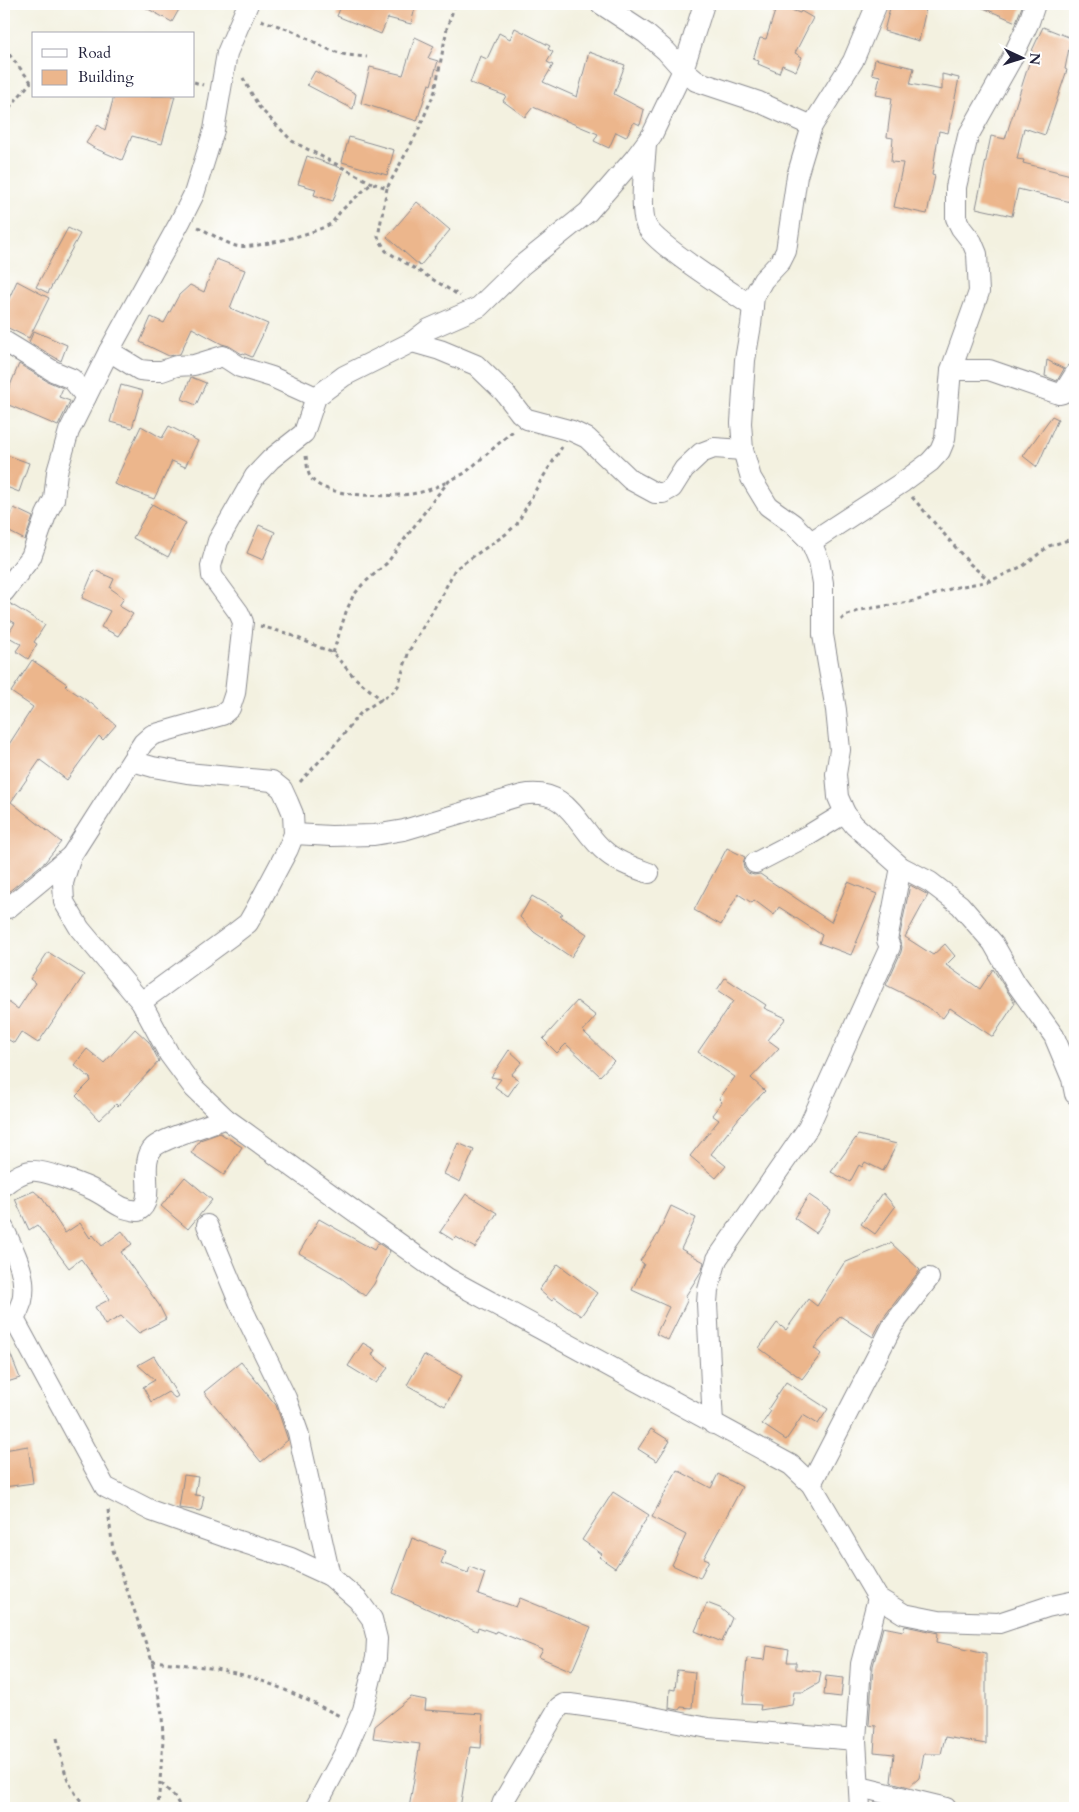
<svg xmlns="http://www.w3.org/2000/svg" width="1079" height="1812" font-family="Cardo,serif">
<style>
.building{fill:#ecb68c}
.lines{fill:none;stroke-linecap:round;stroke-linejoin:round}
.minor-casing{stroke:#8a8a8e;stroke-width:22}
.path{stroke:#8a8a8e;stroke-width:3;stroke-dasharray:4 4;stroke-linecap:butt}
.minor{stroke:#fff;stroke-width:20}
</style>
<rect width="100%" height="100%" fill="#fff"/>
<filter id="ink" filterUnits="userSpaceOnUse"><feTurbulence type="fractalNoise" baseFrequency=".02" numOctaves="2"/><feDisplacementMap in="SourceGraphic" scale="10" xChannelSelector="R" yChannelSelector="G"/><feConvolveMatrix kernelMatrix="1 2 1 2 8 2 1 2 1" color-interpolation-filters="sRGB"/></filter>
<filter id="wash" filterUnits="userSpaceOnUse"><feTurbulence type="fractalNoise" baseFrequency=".0096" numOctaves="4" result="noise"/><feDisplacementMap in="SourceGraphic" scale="20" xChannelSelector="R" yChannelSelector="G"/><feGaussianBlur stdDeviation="1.12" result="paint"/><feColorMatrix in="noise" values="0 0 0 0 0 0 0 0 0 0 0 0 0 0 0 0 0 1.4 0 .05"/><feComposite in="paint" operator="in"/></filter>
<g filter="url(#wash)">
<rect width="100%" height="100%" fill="#f3f1e0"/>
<g id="blocks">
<g class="building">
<path d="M139,4H182L172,22Z"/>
<path d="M342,4H416L411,24L388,18L381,34L337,16Z"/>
<path d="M891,4H927L919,41L884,31Z"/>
<path d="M974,4H1023L1016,22Z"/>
<path d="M777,5L800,13L801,11L813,18L795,53L802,57L796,71L782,65L779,73L758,64L759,61L753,59L760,38L766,39Z"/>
<path d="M1043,27L1071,38L1065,69L1067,70L1045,135L1024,128L1017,159L1024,160L1023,163L1075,176V203L1018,189L1012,216L976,208L991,136L1005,139L1031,57H1029Z"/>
<path d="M515,28L550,46L548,49L553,52L547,62L553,65L543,82L577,97L589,52L625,65L614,94L644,110L640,125L634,122L626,137L616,132L609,148L594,141L598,134L533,107L525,117L503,101L506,96L470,83L480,56L487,59L499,33L510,39Z"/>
<path d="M415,37L434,46L428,58L438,61L431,85L429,84L417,121L361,103L370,67L403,75Z"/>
<path d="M875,59L914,68L910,84L942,90V74L959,78L948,133L939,131L932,175L935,176L927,214L894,207L903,163L891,162L893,138L887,137L892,98L876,95L880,76L872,74Z"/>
<path d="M315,71L356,94L353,109L307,85Z"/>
<path d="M114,96H175L162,144L132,136L122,160L94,148L86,143L98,125L105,130Z"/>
<path d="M349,137L394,150L387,175L342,162Z"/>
<path d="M307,156L344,169L333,201L314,195L316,189L298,184Z"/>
<path d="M417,202L450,230L420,266L387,237Z"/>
<path d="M68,228L80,234L48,293L36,287Z"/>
<path d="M216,259L245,270L230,308L268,324L252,357L243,353L242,354L229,346L222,344L192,328L180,354L169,356L140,342L151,317L164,323L179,295L190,285L204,292Z"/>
<path d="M17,281L49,298L29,338L4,326V309Z"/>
<path d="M34,331L67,345L61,361L29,342Z"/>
<path d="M1047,360L1064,369L1057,381L1045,376Z"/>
<path d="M19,364L47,381L63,388L59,397L70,401L58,426L4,403V385L9,388Z"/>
<path d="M191,377L206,383L196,405L182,399Z"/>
<path d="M121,385L143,391L132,428L110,422Z"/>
<path d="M1052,416L1058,419L1037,467L1023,456Z"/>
<path d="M141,426L162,438L169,426L198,441L185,467L172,461L154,499L114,484Z"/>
<path d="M4,454L29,463L19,492L4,486Z"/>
<path d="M152,504L186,523L168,557L133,538Z"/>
<path d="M14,508L33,517L25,540L4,529Z"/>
<path d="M259,525L275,532L263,560L247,553Z"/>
<path d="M94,570L114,579L110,588L124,598L119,606L133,614L118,636L101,627L110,611L82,598Z"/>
<path d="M9,603L45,625L34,642L37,644L28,659L16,651L21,644L7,636L15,623L4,617V604Z"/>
<path d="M32,660L67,684L65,686L92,704L116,725L103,740L99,736L67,780L40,760L11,802L61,842L45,862L7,893L4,891V752L33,707L11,692Z"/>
<path d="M727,848L745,857L743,863L744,868L748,873L754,875L760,874L831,922L848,882L877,894L851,955L819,943L822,935L779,907L774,915L754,900L752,903L738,894L721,925L694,910Z"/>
<path d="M910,885L928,895L905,937L933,955L945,944L955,956L946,965L980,989L993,969L1015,1003L993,1037L950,1008L943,1018L916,1000L886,985L901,952L902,947L899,939Z"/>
<path d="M532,896L563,914L560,916L587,934L571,957L534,932L520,917Z"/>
<path d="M48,952L84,975L38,1043L21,1032L14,1043L4,1037V999L18,1009L35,983L30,979Z"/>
<path d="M725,978L766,1005L764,1008L786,1018L768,1040L779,1048L751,1078L765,1091L739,1118L711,1154L726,1166L716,1178L690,1156L719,1120L712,1115L722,1102L719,1099L735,1077L698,1052L733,1001L717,990Z"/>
<path d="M577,1001L596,1016L583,1031L614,1061L600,1076L566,1044L557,1053L543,1039Z"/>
<path d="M135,1029L149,1042L159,1061L118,1106L116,1104L99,1120L76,1096L91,1081L90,1078L74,1065L87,1049L104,1063Z"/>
<path d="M509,1050L522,1062L511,1075L519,1080L508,1096L495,1087L501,1079L491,1077Z"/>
<path d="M220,1133L242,1147L224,1175L191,1153L200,1140Z"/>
<path d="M858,1135L897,1144L883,1171L865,1162L862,1167L859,1165L850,1182L831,1172Z"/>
<path d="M458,1143L474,1150L460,1182L444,1174Z"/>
<path d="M185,1177L212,1200L188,1229L161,1206Z"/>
<path d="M34,1191L42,1198L65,1233L80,1223L90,1238L93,1235L102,1246L122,1231L132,1244L121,1252L159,1305L166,1319L139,1333L121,1316L105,1325L95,1307L110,1299L81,1259L69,1268L37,1225L29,1230L15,1199Z"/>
<path d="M883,1193L895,1207L875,1234L861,1224Z"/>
<path d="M466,1194L497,1213L475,1248L456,1237L453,1240L440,1232Z"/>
<path d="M809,1195L831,1210L816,1233L794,1218Z"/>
<path d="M671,1206L696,1218L681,1249L704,1262L702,1270L685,1297L688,1299L668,1340L656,1334L669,1307L632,1290L644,1264L640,1261L658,1234Z"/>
<path d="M319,1219L374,1250L378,1243L390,1251L374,1284L365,1296L340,1277L299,1253Z"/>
<path d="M891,1243L920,1270L883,1318L873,1337L840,1316L814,1348L821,1354L802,1379L759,1348L777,1323L786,1330L808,1299L817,1306L844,1263Z"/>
<path d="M558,1264L597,1293L581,1316L554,1297L552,1301L539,1290Z"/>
<path d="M4,1338L20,1378L4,1383Z"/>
<path d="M363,1343L375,1350L372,1355L388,1368L376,1383L348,1366Z"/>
<path d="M424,1355L462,1376L445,1406L407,1385Z"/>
<path d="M154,1356L178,1396L175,1398L168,1392L151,1402L143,1387L155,1380L138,1365Z"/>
<path d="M241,1362L276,1405L288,1440L261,1462L204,1392Z"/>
<path d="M786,1382L828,1409L818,1424L803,1415L786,1440L762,1424L771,1411L768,1409Z"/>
<path d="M651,1429L670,1441L657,1461L638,1449Z"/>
<path d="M28,1446L33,1483L4,1487V1450Z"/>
<path d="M677,1470L711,1488L718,1474L742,1487L704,1558L709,1560L700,1578L672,1565L686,1535L652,1517Z"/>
<path d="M184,1475L198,1477L195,1495L204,1496L201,1511L179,1508Z"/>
<path d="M613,1492L649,1515L615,1568L599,1557L602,1554L582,1540Z"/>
<path d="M412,1538L446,1551L441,1563L468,1573L470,1567L485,1573L478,1594L516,1607L520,1598L591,1627L572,1671L539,1657L543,1650L496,1631L495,1633L478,1627L477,1631L392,1593Z"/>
<path d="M707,1603L720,1608L732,1618L722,1642L695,1631Z"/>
<path d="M905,1626L938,1633L937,1642L986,1653V1744L945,1737L941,1754H924L919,1778L909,1787L891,1782L894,1754L874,1752L876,1726L869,1725L873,1666L883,1627L903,1631Z"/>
<path d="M767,1646L789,1650L787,1662H796V1669L821,1672L819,1683L803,1692H794L792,1705L760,1710L761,1705L743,1704L747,1658L765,1660Z"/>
<path d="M677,1670L695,1672L692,1708L681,1707L679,1710L669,1708L670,1689L675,1690Z"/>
<path d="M826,1676L843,1678L841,1697L824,1695Z"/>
<path d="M411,1697L426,1700L425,1710L483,1714L481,1748L470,1747L460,1808H409L420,1744L373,1738L375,1726Z"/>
</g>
</g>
</g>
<g filter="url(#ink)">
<use href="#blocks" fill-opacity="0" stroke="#8a8a8e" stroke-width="1"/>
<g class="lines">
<g class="minor-casing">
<g id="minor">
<path d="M601,4L645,33L666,51L683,70L696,81L759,102L812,126"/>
<path d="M704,4L683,70L652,135L635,158L588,212L522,265L479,307L429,329L412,342L344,376L316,397L304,433L271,459L255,476L218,541L211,566L212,576L239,613L243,622L235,693L230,708L222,715L152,735L143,743L71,856L63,883L64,902L80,929L141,1002L169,1054L194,1088L225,1118L447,1278L791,1465L811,1484L878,1598L904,1614L939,1621L999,1623L1047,1607L1075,1601"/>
<path d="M877,4L853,61L812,126L797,176L786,251L781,261L763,280L754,296L751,325L745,360L741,423L743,450L751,478L768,506L793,524L811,542L819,561L823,583V635L836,710L840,750L836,774L838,797L845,813L854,825L901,867L930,882L960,905L993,943L1015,982L1054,1036L1072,1079L1075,1094"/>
<path d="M646,144C645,164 639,207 646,225C654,244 732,292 753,307"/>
<path d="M4,341L53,371L72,379L86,397"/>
<path d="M412,342L440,350L476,365L504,392L520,413L527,419L572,431L587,438L631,480L655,493H663L672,488L684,469L701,453L714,448L743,450"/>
<path d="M109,351L140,370L150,371H162L176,366L194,365L223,356L240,367L272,377L316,397"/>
<path d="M951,370H989L1059,394L1063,393L1075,374"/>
<path d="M811,542L903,482L930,462L940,451L945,439L951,370L979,292L977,254L972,242L961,228L956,218V187L968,136L1011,60L1029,22L1035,4"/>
<path d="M4,592L31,557L46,515L54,499L57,472L69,431L109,351L180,222L194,194L214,130L227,53L248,4"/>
<path d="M132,761L153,767L187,773L272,781L282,789L288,802L293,814L294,834L288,849L256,909L248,923L235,933L141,1002"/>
<path d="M294,834L331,836L374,835L404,830L522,795C571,786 577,830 607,853C619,863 635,868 649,873"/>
<path d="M755,863L809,835L845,813"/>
<path d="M4,908H8L71,856"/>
<path d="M4,1185C10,1180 22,1172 31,1171C42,1169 87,1186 97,1192C114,1201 118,1209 138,1211C158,1200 137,1163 154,1147C165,1137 208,1126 225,1118"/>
<path d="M207,1225L239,1302L286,1398L298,1432L330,1576"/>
<path d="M4,1229C14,1251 28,1276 22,1301C20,1307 17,1314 14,1319"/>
<path d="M4,1314L14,1319L105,1487L152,1511L226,1537L291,1558L330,1576L358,1600L372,1619L377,1639L376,1658L363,1710L344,1754L315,1808"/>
<path d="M713,1424L707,1303L708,1290L717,1259L808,1128L890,947L887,940L901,867"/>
<path d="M811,1484L893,1325L929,1278"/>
<path d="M860,1787L946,1808"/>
<path d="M501,1808L503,1802L559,1707L564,1704H570L633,1713L708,1728L856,1740"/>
<path d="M860,1808L856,1740L861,1664L878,1598"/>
</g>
</g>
<g class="path">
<path d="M261,20L293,31L330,50L346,55L367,57"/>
<path d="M4,48L31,82L34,81"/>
<path d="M243,78L259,107L292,141L372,183"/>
<path d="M194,82L203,85"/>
<path d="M4,114L31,82"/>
<path d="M387,188L378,237L386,251L460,296"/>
<path d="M198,227C210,233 223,242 236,246C250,250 317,233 330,224C334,221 337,216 340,212C350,202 361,193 372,183L387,188L417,133L435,91L447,28L455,4"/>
<path d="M306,456C307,462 307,473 311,478C324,498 388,497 411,494C423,493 436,487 447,482"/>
<path d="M912,497L970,564L990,581"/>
<path d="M841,620L845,616L861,610L915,601L953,588L990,581L1023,566L1049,546L1075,538"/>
<path d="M260,626L286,633L333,653L354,677L382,700"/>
<path d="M333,653L346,612L353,596L362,585L387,563L435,498L449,481L465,473L513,431"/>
<path d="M300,782L341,738L355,719L363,711L393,692L398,686L409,651L443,593L455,569L506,534L517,524L540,482L562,447"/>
<path d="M108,1510L113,1550L152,1661L162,1714L163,1740L158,1808"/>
<path d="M152,1661C191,1665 233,1669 270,1684C294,1693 317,1705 340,1716"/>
<path d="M57,1738C64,1769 65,1784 87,1808"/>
<path d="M161,1783L174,1796L181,1808"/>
</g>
<use href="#minor" class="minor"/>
</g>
</g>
<rect width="1079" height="1812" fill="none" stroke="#fff" stroke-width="20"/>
<rect x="32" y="32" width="162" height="65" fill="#ffffff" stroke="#a7a7b1"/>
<rect x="42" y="49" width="25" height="8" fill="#ffffff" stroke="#a7a7b1"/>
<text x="78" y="58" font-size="15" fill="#22223b">Road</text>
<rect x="42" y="70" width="25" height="15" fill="#ecb68c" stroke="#a7a7b1"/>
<text x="78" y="82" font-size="15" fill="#22223b">Building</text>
<g transform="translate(1022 58) rotate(94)" stroke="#ffffff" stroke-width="4" paint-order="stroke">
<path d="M0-4L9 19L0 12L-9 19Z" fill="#22223b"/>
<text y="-8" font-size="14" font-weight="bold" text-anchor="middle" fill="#22223b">N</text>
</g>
</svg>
